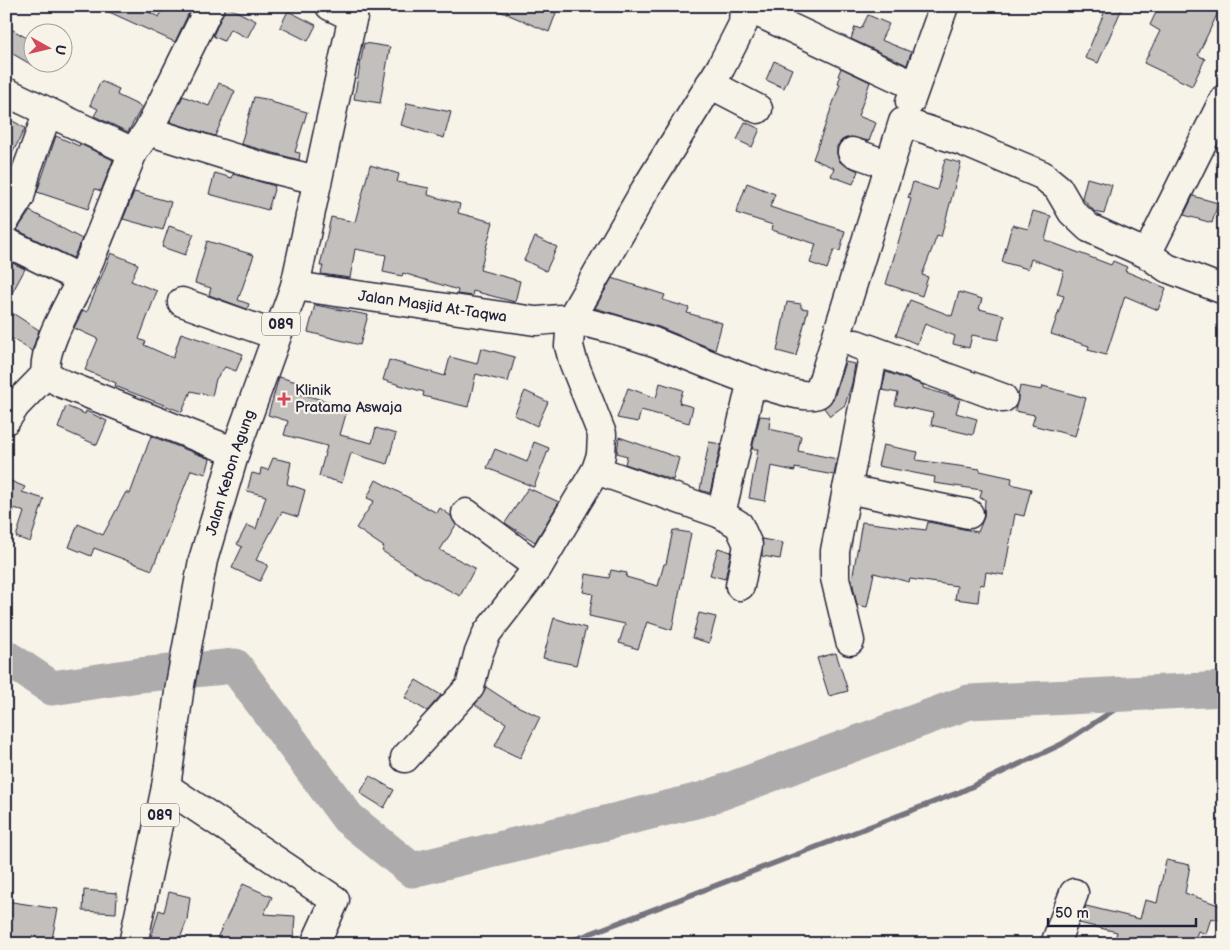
<svg xmlns="http://www.w3.org/2000/svg" width="1230" height="950" font-family="'Balsamiq Sans',sans-serif">
<style>
.lines{fill:none;stroke-linecap:round;stroke-linejoin:round}
.stream{stroke:#76747f;stroke-width:5.5}
.river{stroke:#aeabad;stroke-width:35}
.building{fill:#c2bfbd;stroke:#22223b}
.minor-casing{stroke:#22223b;stroke-width:31}
.major-casing{stroke:#22223b;stroke-width:31}
.minor{stroke:#f7f3e8;stroke-width:28}
.major{stroke:#f7f3e8;stroke-width:28}
.poi-dot{fill:#d1495b;stroke:#f7f3e8;stroke-width:2}
.labels{text-anchor:middle;dominant-baseline:central;stroke-width:4.5;stroke-linejoin:round;paint-order:stroke}
.shield{fill:#f7f3e8;stroke:#62616f;stroke-width:1}
.shield-label{font-size:14px;font-weight:bold;fill:#22223b}
.street-label{font-size:15px;fill:#22223b;stroke:#f7f3e8}
.poi-label{font-size:15px;fill:#22223b;stroke:#f7f3e8;text-anchor:start}
</style>
<rect width="100%" height="100%" fill="#f7f3e8"/>
<filter id="ink" filterUnits="userSpaceOnUse"><feTurbulence type="fractalNoise" baseFrequency=".02" numOctaves="2"/><feDisplacementMap in="SourceGraphic" scale="10" xChannelSelector="R" yChannelSelector="G"/><feConvolveMatrix kernelMatrix="1 2 1 2 8 2 1 2 1" color-interpolation-filters="sRGB"/></filter>
<g filter="url(#ink)">
<g class="lines">
<path class="stream" d="M563,944L960,792L1062,744L1140,693"/>
<path class="river" d="M6,657L52,688L139,675L235,666L348,818L412,870L704,799L969,702L1224,689"/>
</g>
<g class="building">
<path d="M96,6H136L159,17L164,6H192L175,42Z"/>
<path d="M226,6L256,21L247,38L230,29L224,41L213,36Z"/>
<path d="M488,6H540L556,13L549,32Z"/>
<path d="M1107,6H1123L1098,63L1085,58Z"/>
<path d="M1159,6H1221L1198,55L1205,59L1192,86L1144,63L1160,31L1150,25Z"/>
<path d="M288,11L316,25L308,41L280,27Z"/>
<path d="M868,15L889,24L881,40L911,52L907,65L851,39L855,27L861,29Z"/>
<path d="M6,26L32,41V65L6,50Z"/>
<path d="M364,43L390,47L380,103L354,99Z"/>
<path d="M774,61L792,69L784,88L766,80Z"/>
<path d="M841,68L870,82L858,116L876,123L869,141L850,137L842,140L837,146V154L840,162L858,171L853,184L831,176L834,168L813,159L840,84L838,83L840,77L838,76Z"/>
<path d="M101,81L119,89L117,95L142,107L128,132L94,116L98,109L90,105Z"/>
<path d="M219,83L235,91L215,136L170,122L183,96L209,106Z"/>
<path d="M254,97L271,100V102L307,112L295,152L300,153L299,160L241,144Z"/>
<path d="M407,103L451,112L444,138L401,125Z"/>
<path d="M6,117L25,128L6,166Z"/>
<path d="M745,122L760,129L752,147L737,140Z"/>
<path d="M56,136L79,146L80,144L113,160L101,191L95,189L88,209L37,192Z"/>
<path d="M945,159L961,163L941,237L937,236L922,275L928,277L922,296L886,284L911,199L908,198L913,182L937,190Z"/>
<path d="M370,165L399,174L397,182L429,188L428,195L460,204L458,213L493,222L480,270L520,281L515,302L473,291L472,296L457,294L458,290L403,273L402,276L383,272L386,255L355,249L350,278L321,274L323,266H320L331,217L355,222Z"/>
<path d="M215,173L232,178L233,174L275,186L268,210L209,194Z"/>
<path d="M1087,178L1112,185L1104,214L1095,212L1082,198Z"/>
<path d="M747,183L775,194L770,207L845,231L840,251L834,250L827,269L810,263L816,244L772,230L773,225L736,213Z"/>
<path d="M134,192L171,202L163,230L123,219Z"/>
<path d="M1193,196L1218,203L1212,223L1184,215Z"/>
<path d="M30,211L82,239L73,258L17,230Z"/>
<path d="M1033,211L1051,216L1045,240L1111,265L1113,261L1127,267L1125,271L1166,288L1158,310L1125,296L1106,355L1088,350L1089,346L1051,334L1064,296L1057,294L1064,271L1031,259L1028,269L1002,262L1012,225L1028,229Z"/>
<path d="M169,226L194,234L185,255L162,247Z"/>
<path d="M535,237L557,247L546,271L524,260Z"/>
<path d="M207,241L254,255L238,300L249,304L247,309L209,295L211,288L195,283Z"/>
<path d="M111,253L138,264L131,281L157,291L139,339L146,342L144,345L173,358L181,333L243,354L236,371L225,367L216,379L212,396L191,391L182,412L115,386L116,383L85,370L98,339L74,328L83,310L87,312Z"/>
<path d="M6,260L25,269L6,304Z"/>
<path d="M612,278L665,295L663,300L689,308L687,313L722,323L715,350L659,327L595,308Z"/>
<path d="M959,292L982,299L979,309L1004,315L998,340L972,335L969,348L953,344L955,336L925,324L917,344L896,335L910,300L952,316Z"/>
<path d="M787,302L801,304V308L808,309L796,356L777,351Z"/>
<path d="M315,305L368,315L360,345L308,332Z"/>
<path d="M6,309L39,330L32,351L6,335Z"/>
<path d="M481,348L515,357L508,382L476,374L468,407L423,396L424,392L383,380L389,360L445,376L450,357L477,364Z"/>
<path d="M845,362L855,364L852,383L845,405L830,416L824,408L834,398Z"/>
<path d="M886,372L923,385V388L960,399L956,413L977,419L973,435L931,425L933,413L895,405L898,393L882,390Z"/>
<path d="M279,377L300,383L297,393L348,407L340,435L372,443L376,428L396,434L387,464L351,453L342,483L319,476L327,446L284,435L288,421L268,415Z"/>
<path d="M660,383L683,390L679,403L693,407L689,423L641,410L638,422L617,418L628,388L656,398Z"/>
<path d="M1020,386L1042,390L1043,386L1086,398L1075,436L1032,425L1035,415L1015,411Z"/>
<path d="M525,391L548,402L537,426L514,415Z"/>
<path d="M66,406L85,414L86,411L107,421L97,445L58,428Z"/>
<path d="M760,416L770,417L769,429L801,436L798,451L837,459L834,475L795,468V471L771,466L765,501L749,498L758,449H752Z"/>
<path d="M151,436L210,459L206,474L191,470L152,570L94,548L91,556L69,547L78,524L103,535L126,492L130,494Z"/>
<path d="M619,437L679,458L673,480L625,464L627,456L617,453Z"/>
<path d="M534,442L549,448L534,487L487,468L495,449L527,462Z"/>
<path d="M709,442L721,444L710,493L700,490Z"/>
<path d="M883,445L918,452L916,460L980,469V471L1012,478L1011,484L1031,489L1024,516L1015,514L1004,575L986,572L984,585L980,584L978,602L955,599L957,586L910,579L909,582L874,573L867,607L857,605L852,580L862,522L926,530L928,522L978,532L984,517L985,499L980,498L982,490L934,483L935,477L878,466Z"/>
<path d="M273,458L291,462L287,484L305,490L298,517L282,512L280,515L256,560L268,565L260,581L232,568L242,547L237,544L247,525L256,529L266,496L247,491L252,473L260,475L261,468L268,470Z"/>
<path d="M6,479L25,487L22,492L44,499L30,542L16,537L24,512L15,508L6,528Z"/>
<path d="M376,480L437,513L440,508L451,516L456,525L440,550L475,568L460,596L422,576L382,551L384,547L356,528L374,501L367,498Z"/>
<path d="M528,488L559,502L535,542L505,523Z"/>
<path d="M673,530L691,533L672,630L647,622L638,649L619,643L625,624L589,616L593,594L583,592L586,574L609,578L611,570L627,573L626,577L658,586L664,564H666Z"/>
<path d="M762,539L783,543L780,559L762,556Z"/>
<path d="M718,548L731,552L725,579L710,575Z"/>
<path d="M699,613L716,617L709,643L692,638Z"/>
<path d="M554,618L586,628L576,665L543,658Z"/>
<path d="M836,653L848,691L829,696L817,658Z"/>
<path d="M416,680L441,695L427,711L405,698Z"/>
<path d="M486,687L509,702L540,717L520,758L495,746L506,723L475,705Z"/>
<path d="M370,776L394,790L384,808L360,793Z"/>
<path d="M1166,860L1190,865L1185,893L1224,907V921L1211,918L1206,934L1198,931L1193,944H1114L1117,932L1079,923L1086,906L1140,919L1145,900L1157,903Z"/>
<path d="M243,884L272,897L264,914L295,916L293,944H214Z"/>
<path d="M84,890L117,893L116,913L83,911Z"/>
<path d="M169,892L190,897L187,920L178,944H149L159,910L164,912Z"/>
<path d="M6,901L58,909L51,944H6Z"/>
</g>
<g class="lines">
<g class="minor-casing">
<g id="minor">
<path d="M330,6L353,17"/>
<path d="M759,13L915,86"/>
<path d="M710,84L758,109"/>
<path d="M6,92L133,152L148,131L260,166L317,180"/>
<path d="M910,102L944,6"/>
<path d="M148,131L210,6"/>
<path d="M133,152C116,194 100,237 82,278C71,301 41,349 46,374L61,383L235,452"/>
<path d="M852,152L889,165"/>
<path d="M6,219L20,197L27,169L48,112"/>
<path d="M6,242L81,279"/>
<path d="M1147,254L1224,99"/>
<path id="s1" d="M295,286L535,321C547,321 562,317 573,320C600,325 628,333 654,342C678,351 804,408 819,393L903,122L964,142L1042,175L1058,188L1072,212L1089,228L1147,254L1167,268L1224,290"/>
<path d="M182,302L275,335"/>
<path d="M856,344L1003,398"/>
<path d="M6,420L16,405L46,374"/>
<path d="M596,470L721,514L739,525L748,545L740,586"/>
<path d="M847,489L969,514"/>
<path d="M466,513L538,567"/>
<path d="M721,514L752,380"/>
<path d="M850,641L835,578V551L874,351"/>
<path d="M405,758L470,687L478,655L487,633L538,567L596,470L601,455L602,434L573,361L569,346L571,319L645,190L721,67L743,24L744,6"/>
<path d="M166,787L335,900L315,944"/>
<path d="M1055,944L1074,893"/>
</g>
</g>
<g class="major-casing">
<g id="major">
<path id="s2" d="M133,944L166,787L180,685L203,560L235,452L295,286L355,6"/>
</g>
</g>
<use href="#minor" class="minor"/>
<use href="#major" class="major"/>
</g>
</g>
<path class="poi-dot" d="M281.5 391.5h5v5h5v5h-5v5h-5v-5h-5v-5h5z"/>
<g class="labels">
<g class="shield">
<rect x="262" y="312.5" width="38" height="23" rx="4"/>
<rect x="141" y="803.5" width="38" height="23" rx="4"/>
</g>
<g class="shield-label">
<text x="281" y="324">089</text>
<text x="160" y="815">089</text>
</g>
<g class="street-label">
<text stroke="none"><textPath href="#s1" startOffset="139">Jalan Masjid At-Taqwa</textPath></text>
<text stroke="none"><textPath href="#s2" startOffset="482">Jalan Kebon Agung</textPath></text>
</g>
<g class="poi-label">
<text x="295" y="390">Klinik<tspan x="295" dy="17">Pratama Aswaja</tspan></text>
</g>
</g>
<rect width="1230" height="950" fill="none" stroke="#f7f3e8" stroke-width="25"/>
<rect x="12" y="12" width="1205" height="925" fill="none" stroke="#22223b" stroke-width="2" filter="url(#ink)"/>
<g transform="translate(48 48) rotate(98)"><circle r="24" fill="#f7f3e8" stroke="#a29fa3"/>
<path d="M0-4L9 19L0 12L-9 19Z" fill="#d1495b"/>
<text y="-8" font-size="14" font-weight="bold" text-anchor="middle" fill="#22223b">U</text>
</g>
<path d="M1048 918v8h148v-8" fill="none" stroke="#22223b" stroke-width="2.5"/>
<text x="1055" y="918" font-size="15" fill="#22223b" stroke="#f7f3e8" stroke-width="4" paint-order="stroke">50 m</text>
</svg>
